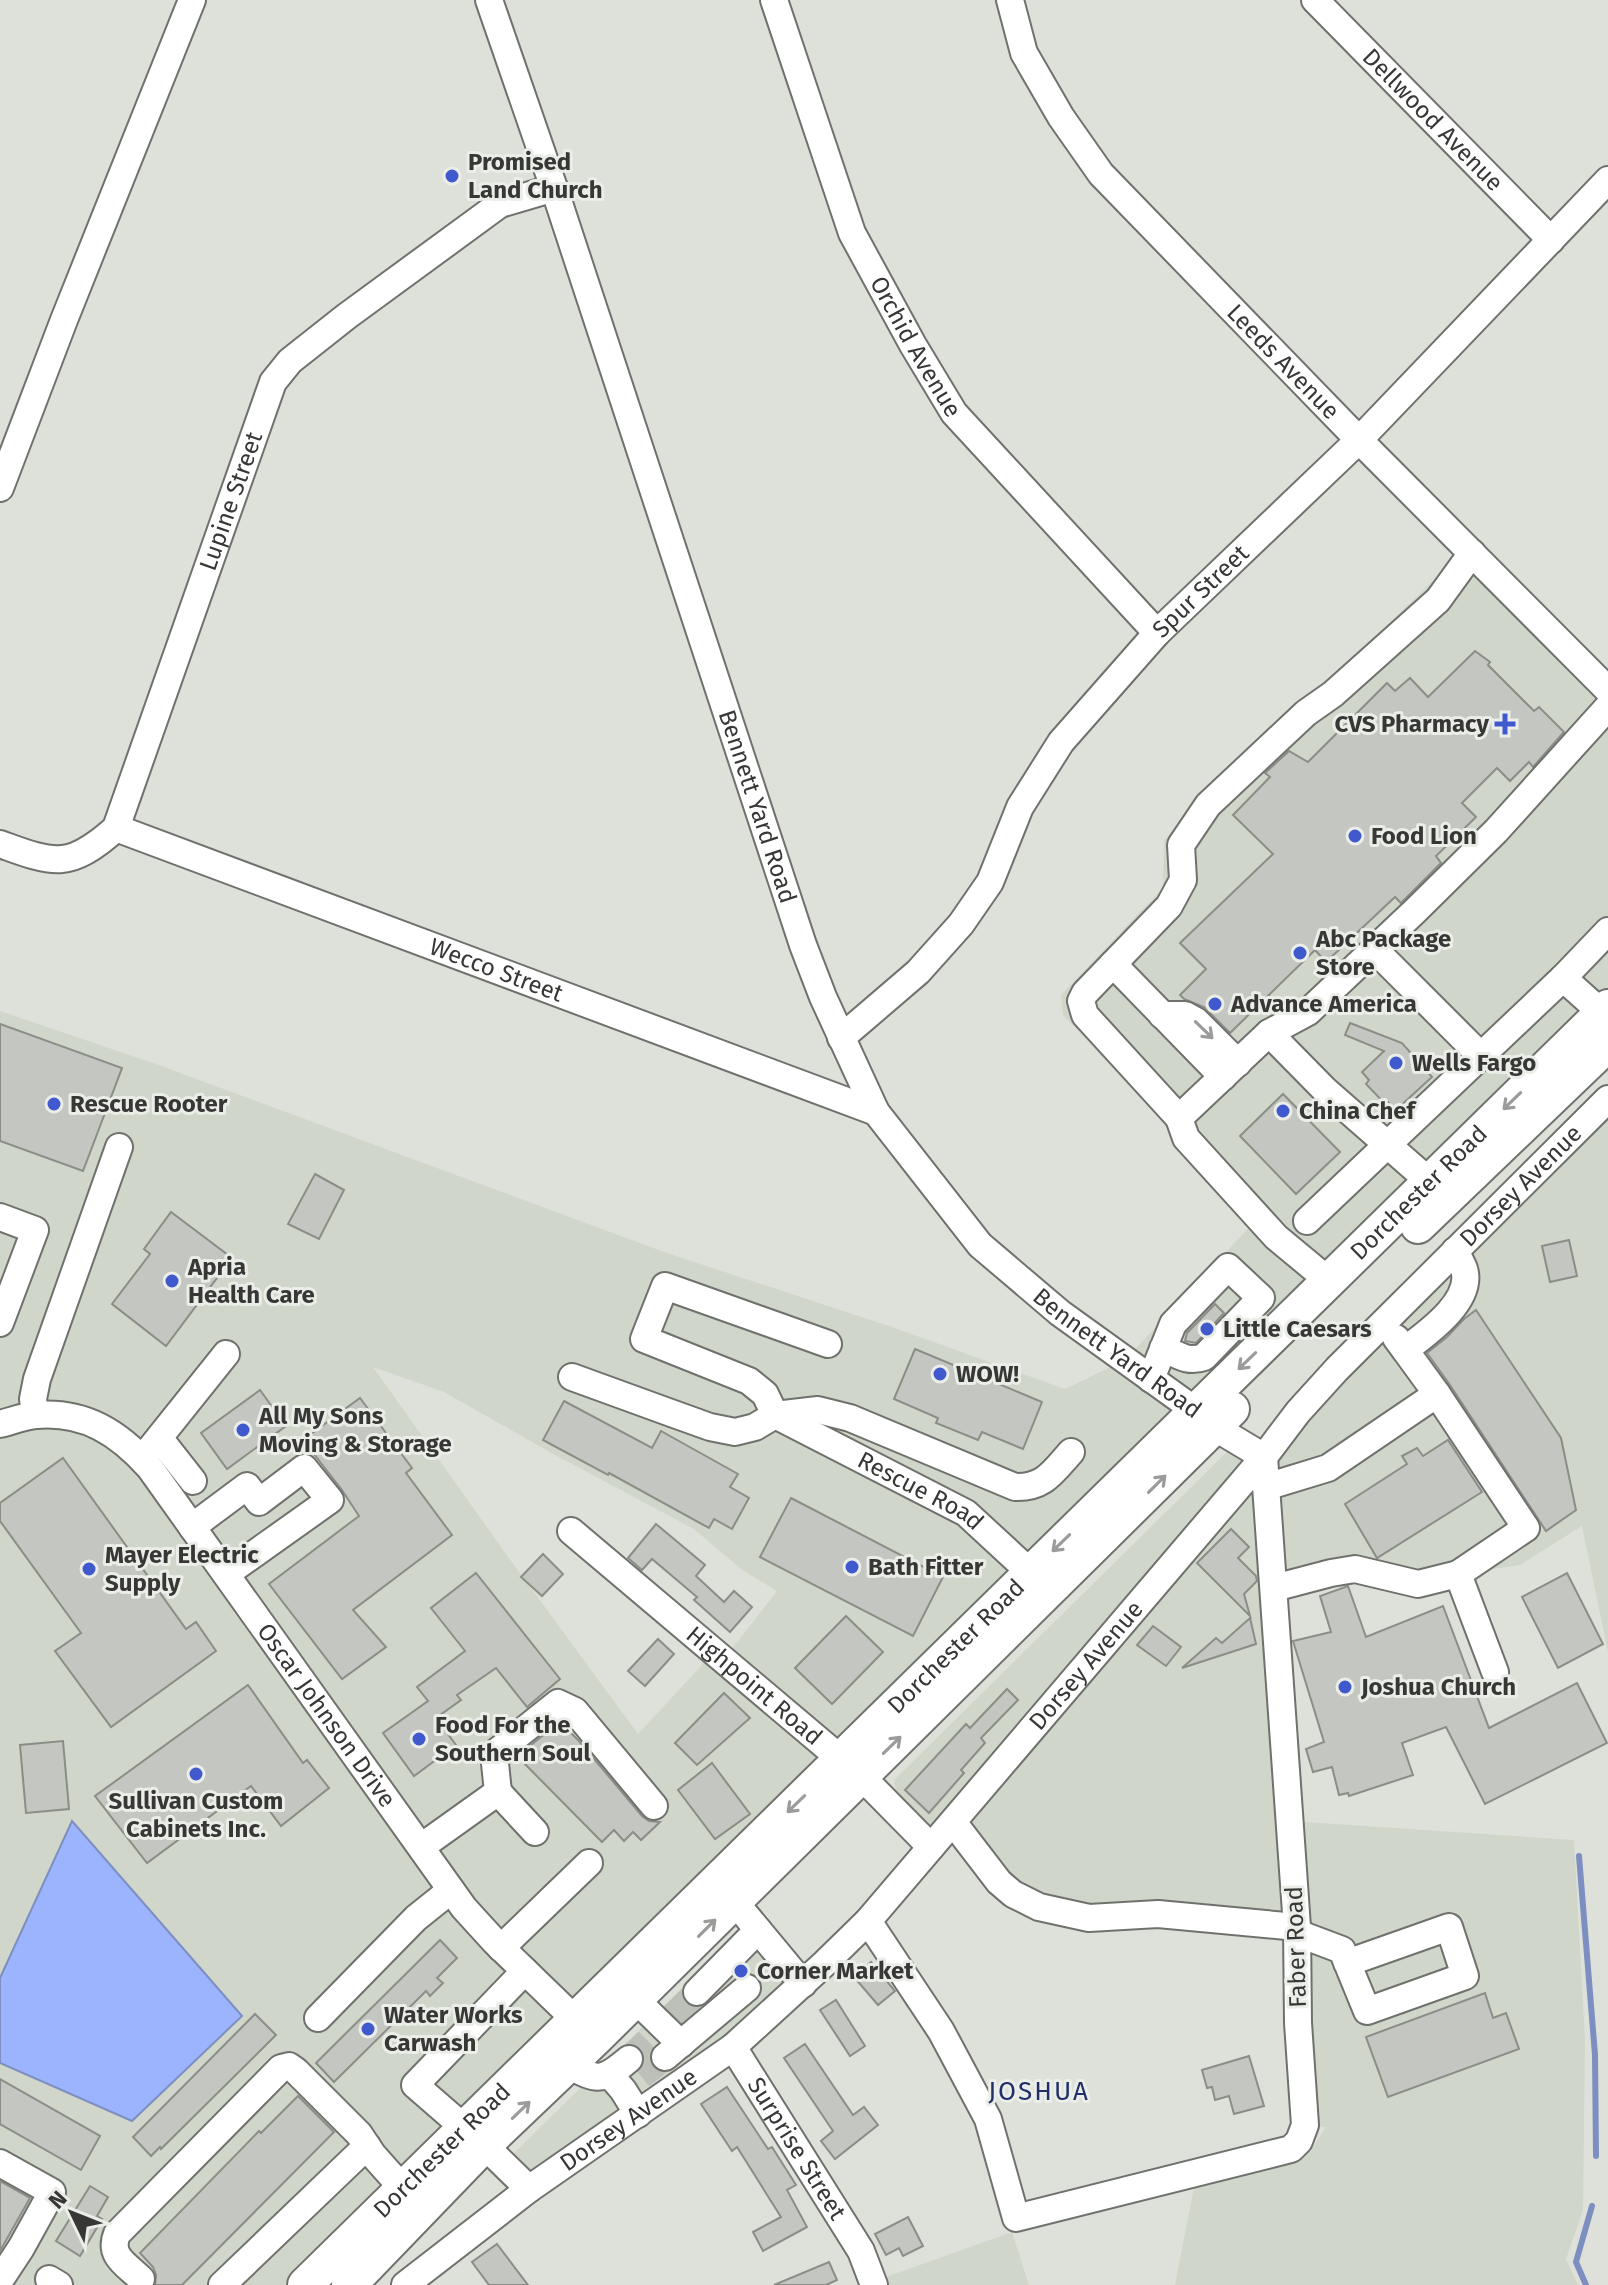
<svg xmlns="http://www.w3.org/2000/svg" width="1608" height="2285" font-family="'Fira Sans',sans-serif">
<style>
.built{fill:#d0d6c9;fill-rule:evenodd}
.water{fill:#9bb4fd;stroke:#7d8fc1;stroke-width:2}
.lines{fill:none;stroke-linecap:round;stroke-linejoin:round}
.stream{stroke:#7d8fc1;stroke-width:6}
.building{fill:#c4c7c1;stroke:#8b8d87;stroke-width:2}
.minor-tunnel{stroke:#bdbfb9;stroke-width:26;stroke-dasharray:26 13;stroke-linecap:butt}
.minor-casing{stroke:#6f726c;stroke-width:30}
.major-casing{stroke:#6f726c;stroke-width:38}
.minor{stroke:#fff;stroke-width:26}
.major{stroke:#fff;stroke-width:34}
.oneway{stroke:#9b9c9a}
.poi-dot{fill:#4059cc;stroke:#ebeee8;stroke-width:3}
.labels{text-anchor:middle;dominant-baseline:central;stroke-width:6;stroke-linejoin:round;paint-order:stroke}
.street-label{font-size:24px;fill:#373835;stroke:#ebeee8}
.poi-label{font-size:24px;font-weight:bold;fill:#373835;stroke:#ebeee8;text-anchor:start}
.neighbourhood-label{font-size:26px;letter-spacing:2px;fill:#223069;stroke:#ebeee8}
</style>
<rect width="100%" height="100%" fill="#dee1da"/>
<g class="built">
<path d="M1467,548L1608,690V988L412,2164L284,2285H0V2063L132,2121L72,1821L0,1978V1011L156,1064L667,1253L889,1326L1065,1389L1125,1360L1256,1220L1063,1015L1061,995L1163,888L1164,840ZM373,1367L444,1392L555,1455L694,1529L741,1569L777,1591L724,1659L714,1652L638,1734L506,1554Z"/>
<path d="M1608,1099V1652L1582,1526L1520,1565L1458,1574L1355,1569L1274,1588L1290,1821L1574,1840L1585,2040L1583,2210L1566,2259L1578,2285H1175L1194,2187L1311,2150L1326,2127L1305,2125L1297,1927L1039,1907L953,1824L940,1837L905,1802L896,1791L894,1780L1238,1441L1263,1457Z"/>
<path d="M738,1933L803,1984L529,2189L503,2164Z"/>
<path d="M1012,2232L1029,2285H864Z"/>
</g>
<path class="water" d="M72,1821L242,2016L132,2121L0,2063V1978Z"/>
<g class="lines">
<g class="stream">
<path d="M1579,1856L1595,2055L1596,2156"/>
<path d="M1586,2285L1576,2262L1592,2206"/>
</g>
</g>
<g class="building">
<path d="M1475,651L1490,662L1488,665L1534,711L1539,707L1564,732L1533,767L1529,762L1510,781L1497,768L1462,803L1476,817L1436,856L1441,863L1401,903L1395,897L1326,962L1315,950L1230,1033L1204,1007L1184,999L1180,995L1206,969L1180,943L1273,854L1233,815L1270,777L1265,773L1289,751L1308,762L1387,683L1395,691L1410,678L1428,697Z"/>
<path d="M1350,1023L1402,1043L1432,1077L1396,1110L1388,1102L1386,1105L1366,1084L1369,1080L1362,1072L1384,1051L1345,1035Z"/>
<path d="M0,1024L122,1068L83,1171L0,1141Z"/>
<path d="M1283,1094L1340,1152L1296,1194L1240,1136Z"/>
<path d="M315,1174L344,1190L319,1239L288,1224Z"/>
<path d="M171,1212L232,1258L166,1346L112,1304L150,1254L144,1249Z"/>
<path d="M1569,1240L1577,1276L1550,1282L1542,1246Z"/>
<path d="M1215,1304L1224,1313L1196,1343L1185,1341L1187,1333Z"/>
<path d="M1476,1310L1561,1438L1576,1510L1546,1531L1450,1385L1427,1353L1447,1337L1464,1319Z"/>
<path d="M915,1349L1042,1402L1023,1449L982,1432L978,1440L936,1423L938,1418L894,1399Z"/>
<path d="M260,1390L286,1426L227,1469L201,1433Z"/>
<path d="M360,1398L412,1468L406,1473L452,1535L353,1610L386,1647L342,1679L269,1584L359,1516L342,1490L303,1440Z"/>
<path d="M564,1401L652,1448L661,1431L738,1474L730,1487L749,1498L732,1529L714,1519L709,1528L609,1473L608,1475L543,1440Z"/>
<path d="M1448,1440L1482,1492L1377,1558L1345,1504L1407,1464L1402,1456L1417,1448L1423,1456Z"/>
<path d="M63,1458L186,1629L196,1622L216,1651L111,1727L55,1651L81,1633L0,1521V1503Z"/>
<path d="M791,1498L943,1577L913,1636L760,1557Z"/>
<path d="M656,1524L705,1565L696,1576L724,1602L734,1591L752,1607L730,1632L694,1600L697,1597L652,1559L642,1570L628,1558Z"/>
<path d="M1231,1529L1249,1547L1238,1558L1256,1576L1257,1581L1244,1594L1250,1616L1197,1563Z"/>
<path d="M543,1554L563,1574L542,1596L521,1577Z"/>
<path d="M476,1573L560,1679L527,1707L496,1668L457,1695L461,1700L436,1718L456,1745L414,1776L383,1733L428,1701L417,1687L465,1651L431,1608Z"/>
<path d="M1567,1573L1603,1644L1558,1668L1522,1597Z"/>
<path d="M1348,1586L1366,1637L1443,1606L1489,1728L1577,1683L1607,1743L1485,1804L1446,1727L1402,1743L1413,1775L1349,1796L1348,1793L1339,1795L1332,1767L1313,1772L1306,1749L1324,1742L1293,1641L1331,1632L1320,1596Z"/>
<path d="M846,1616L883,1652L832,1704L795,1668Z"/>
<path d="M1250,1618L1256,1644L1182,1668L1216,1638L1222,1643Z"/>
<path d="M1153,1626L1181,1647L1166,1666L1137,1645Z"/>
<path d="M658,1639L674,1654L645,1686L628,1671Z"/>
<path d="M248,1685L303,1763L307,1760L329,1788L281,1826L251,1786L147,1863L95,1796Z"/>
<path d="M1007,1689L1018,1700L981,1738L985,1743L961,1770L964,1773L929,1813L905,1790L966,1724L970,1728Z"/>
<path d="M724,1693L750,1718L697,1765L675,1743Z"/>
<path d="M560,1722L579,1741L642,1816L649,1821L660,1822L641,1840L633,1832L624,1841L614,1830L602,1842L517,1756Z"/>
<path d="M63,1741L69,1809L26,1813L20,1745Z"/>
<path d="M712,1763L750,1814L715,1839L678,1790Z"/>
<path d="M440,1940L457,1958L437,1978L443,1983L430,1996L426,1991L334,2082L316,2063Z"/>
<path d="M871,1962L895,1991L878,2005L854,1977Z"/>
<path d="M1485,1993L1493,2018L1506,2013L1519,2049L1388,2097L1366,2037Z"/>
<path d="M836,2000L865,2046L850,2056L820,2010Z"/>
<path d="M255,2014L276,2035L161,2149L160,2147L151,2156L133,2137Z"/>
<path d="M805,2044L853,2115L864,2107L878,2125L835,2159L821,2141L833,2131L784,2058Z"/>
<path d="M1249,2056L1264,2106L1234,2114L1229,2096L1215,2100L1212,2087L1207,2088L1202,2070Z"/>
<path d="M0,2079L100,2136L81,2170L0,2124Z"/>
<path d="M727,2087L768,2149L772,2147L796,2185L787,2190L807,2227L763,2251L753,2232L781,2217L737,2147L732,2151L701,2104Z"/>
<path d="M298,2096L334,2132L182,2285H155L156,2275L153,2267L140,2253L259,2131L261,2133Z"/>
<path d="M0,2181L30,2198L0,2251Z"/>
<path d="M90,2186L108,2197L97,2216L102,2219L80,2256L56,2241Z"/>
<path d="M908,2217L923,2246L903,2256L899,2248L886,2255L875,2234Z"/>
<path d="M497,2244L528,2285H489L472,2262Z"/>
<path d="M829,2262L837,2280L826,2285H774Z"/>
</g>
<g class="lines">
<g class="minor-tunnel">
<path d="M672,2017L697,1992"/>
<path d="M629,2059L651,2038"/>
<path d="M641,2076L665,2057"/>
</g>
<g class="minor-casing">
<g id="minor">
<path id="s1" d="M489,0L554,188L803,945L823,997L876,1112L980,1245L1060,1313L1196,1411L1214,1427L1264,1457"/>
<path id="s2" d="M774,0L852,233L913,345L954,413L1157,633"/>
<path id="s3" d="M1010,0L1024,53L1061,117L1101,174L1359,440L1608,690"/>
<path id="s4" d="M1315,0L1551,240"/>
<path d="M0,488L64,320L192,0"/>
<path id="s5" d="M116,828L876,1112"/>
<path id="s6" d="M0,844C17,850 43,861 62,859C80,858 103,840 116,828L273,382L290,361L347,316L500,204L554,188"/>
<path d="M1374,949L1480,1055"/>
<path d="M1113,964L1223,1077"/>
<path d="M1563,978L1608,931"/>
<path d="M1162,1015H1185L1196,1021L1238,1063"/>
<path d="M1269,1033L1325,1090L1430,1182"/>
<path id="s7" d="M841,1038L918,972L961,924L990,882L1020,807L1061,742L1157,633L1359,440L1608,180"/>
<path d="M1179,1118L1085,1015L1081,1001L1085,993L1169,906L1183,880L1181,845L1208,805L1306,713L1333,694L1438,600L1472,553"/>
<path d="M0,1217L35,1230L0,1323"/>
<path d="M1307,1221L1563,978L1602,1013"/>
<path d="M1329,1281L1276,1237L1186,1138L1179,1118L1269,1033L1308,1012L1415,911L1496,831L1608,707"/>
<path d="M1396,1338L1405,1350C1426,1334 1474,1301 1464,1269C1462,1263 1458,1257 1455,1251"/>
<path d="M572,1377L671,1413L710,1427L735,1432L755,1427L775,1415L818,1410L850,1418L1015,1487C1044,1488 1053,1472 1071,1452"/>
<path d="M1151,1379L1173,1324L1228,1267L1261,1298L1204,1357C1188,1363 1178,1355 1163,1348"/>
<path d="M35,1415L33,1399L37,1379L119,1147"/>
<path d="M775,1415L765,1394L749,1381L644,1339L665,1286L828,1344"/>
<path id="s8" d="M775,1415L966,1513L1044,1585"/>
<path id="s9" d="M0,1424C12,1421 24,1416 36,1415C85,1411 119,1433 150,1468L464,1908L495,1942L588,2032"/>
<path d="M160,1439L193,1481"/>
<path d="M142,1459L226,1354"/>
<path d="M1266,1487L1328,1468L1437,1394L1405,1350"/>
<path d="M192,1527L247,1486L259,1502L304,1468L330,1500L226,1574"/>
<path id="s10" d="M571,1531L861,1776L931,1847"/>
<path d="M1458,1574L1495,1672"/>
<path d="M1274,1588L1331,1573L1355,1569L1418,1584L1458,1574L1526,1528L1437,1394"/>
<path d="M498,1792L494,1754L558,1703L575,1711L654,1806"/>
<path d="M953,1822L999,1882L1013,1894L1039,1907L1089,1918L1158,1914L1297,1927"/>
<path d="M421,1847L498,1792L535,1832"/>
<path d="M734,1901L803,1984"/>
<path d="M868,1921L941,2031L988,2119L1016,2218L1291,2149L1299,2141L1305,2125L1298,2023L1297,1927L1264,1457"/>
<path d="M1297,1933L1342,1950L1367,2011L1465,1976L1449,1927L1347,1963"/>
<path d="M501,1948L589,1863"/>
<path id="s11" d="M525,1971L415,2085L484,2145L529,2189L733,2047L825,1963L868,1921L1264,1457L1298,1412L1337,1369L1608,1099"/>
<path d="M697,1992L758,1930"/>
<path d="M635,1999L681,2044"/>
<path d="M318,2018L416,1918L451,1890"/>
<path id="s12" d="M733,2047L861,2251L874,2285"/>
<path d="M665,2057L747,1988"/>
<path d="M568,2065C598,2081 602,2082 629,2059"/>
<path d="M610,2075L623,2090L638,2114"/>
<path d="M0,2163L52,2192L21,2248L0,2280"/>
<path d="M49,2279L59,2285"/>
<path d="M141,2279C126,2264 108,2256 117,2234L281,2068L289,2066L296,2071L359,2134L373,2155L414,2201"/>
<path d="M222,2285L367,2146"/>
<path d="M405,2285L529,2189"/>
</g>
</g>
<g class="major-casing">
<g id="major">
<path d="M1418,1226L1608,1044"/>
<path id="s13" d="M305,2285L1608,1007"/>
<path d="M349,2285L484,2145L595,2039L1232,1409"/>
</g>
</g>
<use href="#minor" class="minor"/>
<use href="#major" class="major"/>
</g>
<defs><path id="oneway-shaft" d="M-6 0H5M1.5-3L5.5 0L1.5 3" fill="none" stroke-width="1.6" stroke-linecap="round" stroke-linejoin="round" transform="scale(2)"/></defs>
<g class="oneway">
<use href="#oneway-shaft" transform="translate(1204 1030) rotate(44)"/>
<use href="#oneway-shaft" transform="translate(1512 1101) rotate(136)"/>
<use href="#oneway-shaft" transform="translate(1247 1361) rotate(136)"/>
<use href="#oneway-shaft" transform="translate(1157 1484) rotate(-45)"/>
<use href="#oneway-shaft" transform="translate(1061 1543) rotate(136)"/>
<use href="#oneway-shaft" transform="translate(892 1745) rotate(-44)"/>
<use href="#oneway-shaft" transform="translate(796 1804) rotate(136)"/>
<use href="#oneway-shaft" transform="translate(707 1928) rotate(-45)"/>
<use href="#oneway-shaft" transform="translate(521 2110) rotate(-44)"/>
</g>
<g class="poi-dot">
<circle cx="452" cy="176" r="8"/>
<path d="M1501 712h8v8h8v8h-8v8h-8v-8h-8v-8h8z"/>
<circle cx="1355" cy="836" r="8"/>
<circle cx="1300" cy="953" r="8"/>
<circle cx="1215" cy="1004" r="8"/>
<circle cx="1396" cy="1063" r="8"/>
<circle cx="54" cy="1104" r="8"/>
<circle cx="1283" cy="1111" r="8"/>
<circle cx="172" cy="1281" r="8"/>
<circle cx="1207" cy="1329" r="8"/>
<circle cx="940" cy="1374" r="8"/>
<circle cx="243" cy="1430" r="8"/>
<circle cx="852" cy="1567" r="8"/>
<circle cx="89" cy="1569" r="8"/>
<circle cx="1345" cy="1687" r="8"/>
<circle cx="419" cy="1739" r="8"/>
<circle cx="196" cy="1774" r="8"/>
<circle cx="741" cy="1971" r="8"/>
<circle cx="368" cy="2029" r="8"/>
</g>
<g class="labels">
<g class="street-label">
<text stroke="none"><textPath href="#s4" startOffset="168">Dellwood Avenue</textPath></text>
<text stroke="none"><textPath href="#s2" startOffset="376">Orchid Avenue</textPath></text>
<text stroke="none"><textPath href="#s3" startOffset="460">Leeds Avenue</textPath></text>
<text stroke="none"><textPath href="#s6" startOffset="474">Lupine Street</textPath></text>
<text stroke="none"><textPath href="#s7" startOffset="580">Spur Street</textPath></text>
<text stroke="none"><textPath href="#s1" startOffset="850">Bennett Yard Road</textPath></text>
<text stroke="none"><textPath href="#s5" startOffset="406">Wecco Street</textPath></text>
<text stroke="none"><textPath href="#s11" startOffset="1730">Dorsey Avenue</textPath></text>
<text stroke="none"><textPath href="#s13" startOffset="1560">Dorchester Road</textPath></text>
<text stroke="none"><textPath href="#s1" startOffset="1522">Bennett Yard Road</textPath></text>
<text stroke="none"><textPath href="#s8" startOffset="164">Rescue Road</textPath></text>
<text stroke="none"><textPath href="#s13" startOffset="912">Dorchester Road</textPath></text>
<text stroke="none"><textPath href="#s11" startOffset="1082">Dorsey Avenue</textPath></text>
<text stroke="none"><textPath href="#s10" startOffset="240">Highpoint Road</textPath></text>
<text stroke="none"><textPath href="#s9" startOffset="472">Oscar Johnson Drive</textPath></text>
<text transform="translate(1296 1947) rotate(-92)">Faber Road</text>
<text stroke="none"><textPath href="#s11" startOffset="434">Dorsey Avenue</textPath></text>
<text stroke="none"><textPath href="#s12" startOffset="120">Surprise Street</textPath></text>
<text stroke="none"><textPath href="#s13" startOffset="192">Dorchester Road</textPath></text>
</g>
<g class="poi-label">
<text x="468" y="162">Promised<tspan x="468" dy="28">Land Church</tspan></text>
<text x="1489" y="724" text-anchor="end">CVS Pharmacy</text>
<text x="1371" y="836">Food Lion</text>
<text x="1316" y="939">Abc Package<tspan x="1316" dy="28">Store</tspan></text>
<text x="1231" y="1004">Advance America</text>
<text x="1412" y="1063">Wells Fargo</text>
<text x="70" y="1104">Rescue Rooter</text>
<text x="1299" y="1111">China Chef</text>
<text x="188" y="1267">Apria<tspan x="188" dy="28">Health Care</tspan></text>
<text x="1223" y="1329">Little Caesars</text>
<text x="956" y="1374">WOW!</text>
<text x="259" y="1416">All My Sons<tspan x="259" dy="28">Moving &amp; Storage</tspan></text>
<text x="105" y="1555">Mayer Electric<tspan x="105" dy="28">Supply</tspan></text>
<text x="868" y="1567">Bath Fitter</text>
<text x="1361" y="1687">Joshua Church</text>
<text x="435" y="1725">Food For the<tspan x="435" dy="28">Southern Soul</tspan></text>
<text x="196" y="1801" text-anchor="middle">Sullivan Custom<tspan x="196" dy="28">Cabinets Inc.</tspan></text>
<text x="757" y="1971">Corner Market</text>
<text x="384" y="2015">Water Works<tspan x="384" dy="28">Carwash</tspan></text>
</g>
<g class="neighbourhood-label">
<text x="1039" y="2091">JOSHUA</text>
</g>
</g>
<g transform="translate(72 2213) rotate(313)" stroke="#ebeee8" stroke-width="6" paint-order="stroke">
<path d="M0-6L14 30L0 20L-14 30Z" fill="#373835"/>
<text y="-12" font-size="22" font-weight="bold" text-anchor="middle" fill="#373835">N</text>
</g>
</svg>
